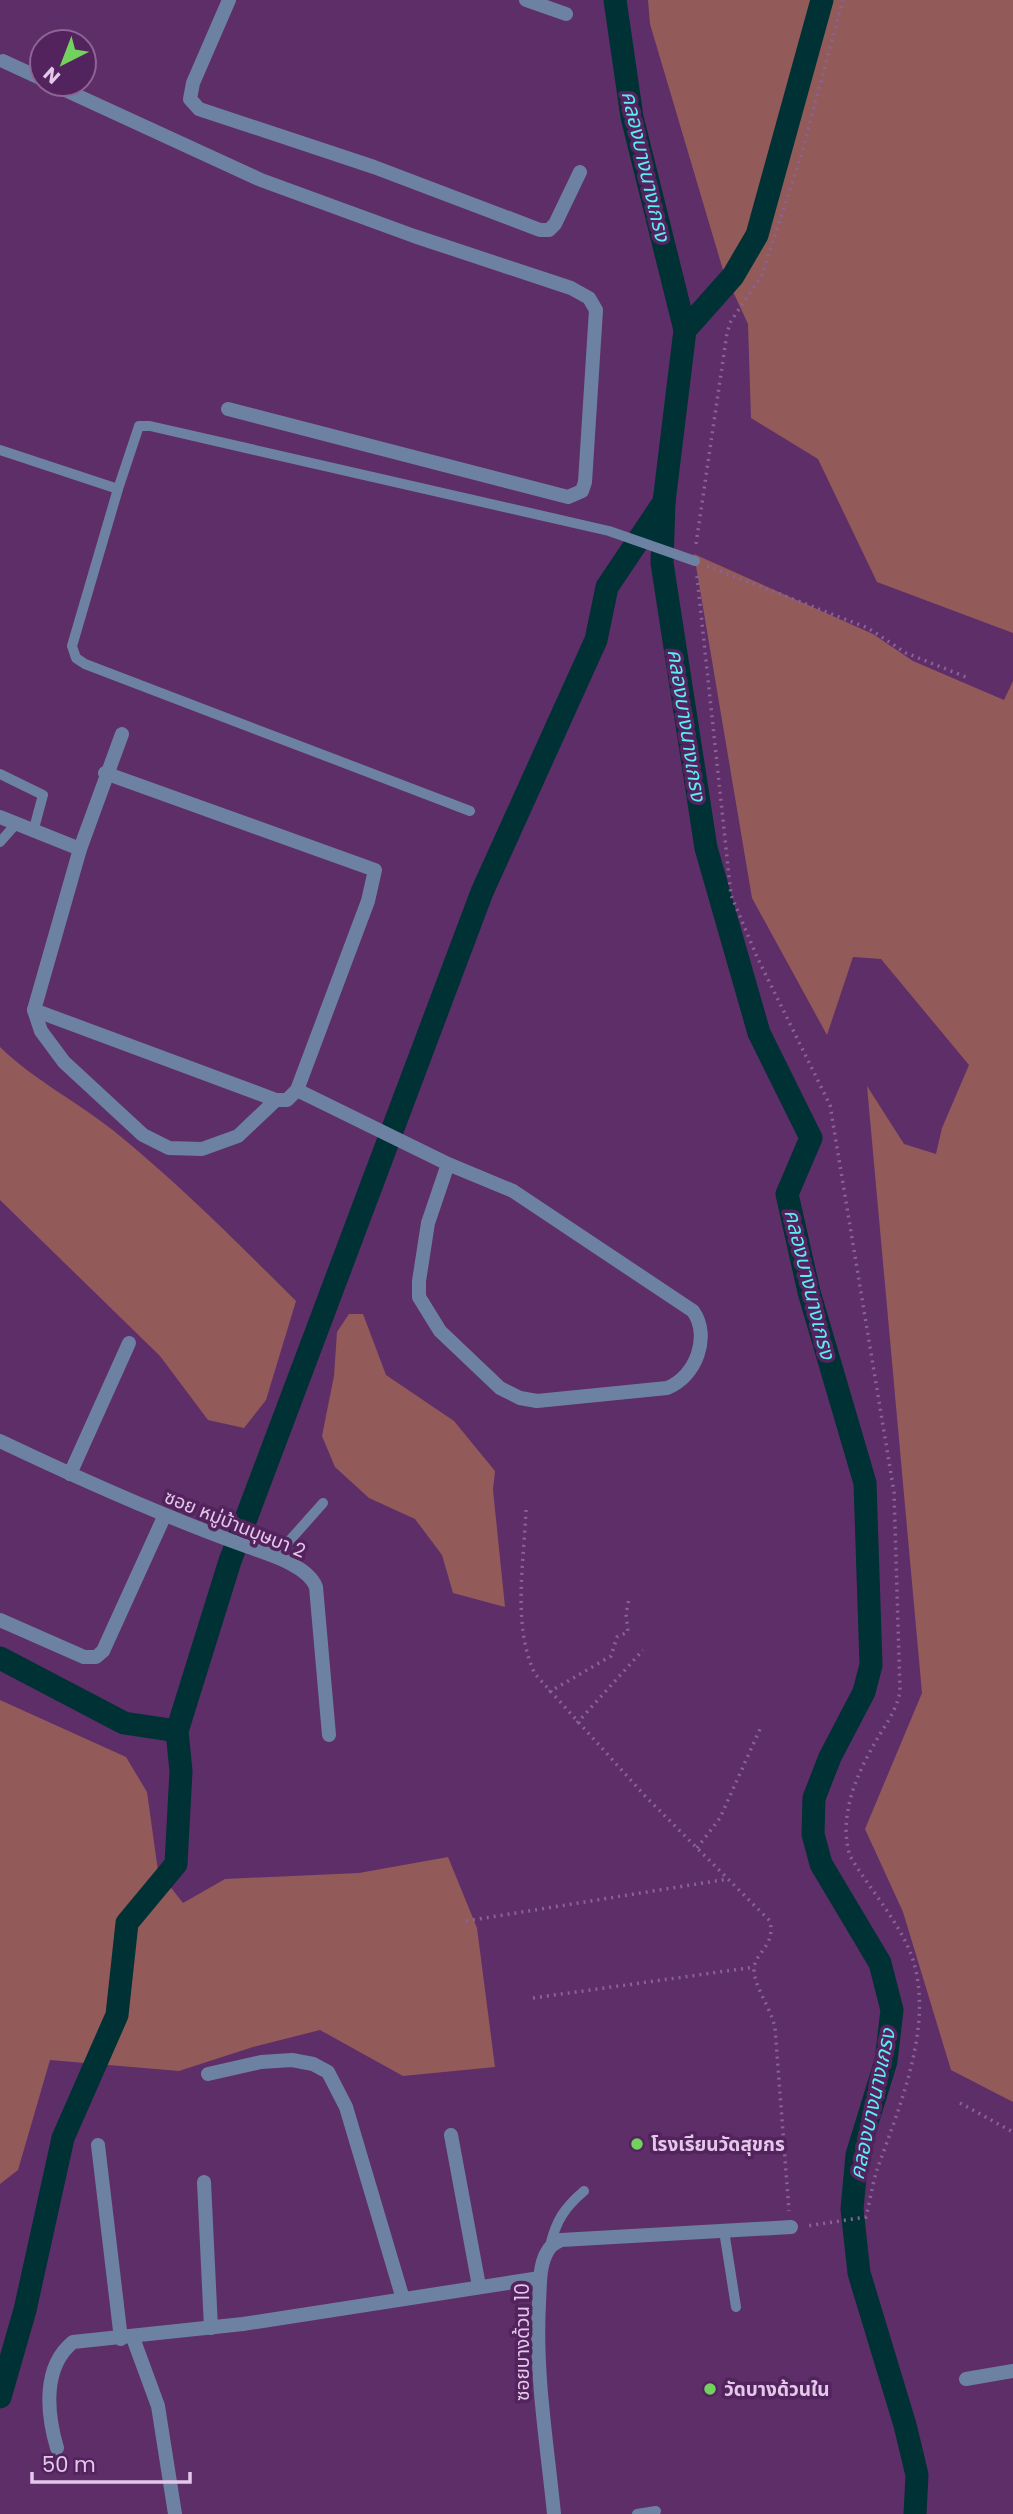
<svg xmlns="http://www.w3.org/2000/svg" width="1013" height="2514" font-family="Poppins,'Noto Sans Thai',sans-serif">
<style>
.green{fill:#935a5a}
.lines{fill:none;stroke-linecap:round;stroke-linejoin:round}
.canal{stroke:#003134;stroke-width:23}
.path{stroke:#8b6295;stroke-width:3.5;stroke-dasharray:2 5;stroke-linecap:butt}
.lane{stroke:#6d82a3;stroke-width:10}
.street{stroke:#6d82a3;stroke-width:14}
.poi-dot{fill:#72d25d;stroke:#53235d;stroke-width:2.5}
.labels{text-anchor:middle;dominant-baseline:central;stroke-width:7;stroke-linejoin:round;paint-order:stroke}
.street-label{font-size:19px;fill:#e4c8ea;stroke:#53235d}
.poi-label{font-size:19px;font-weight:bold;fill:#e4c8ea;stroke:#53235d;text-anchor:start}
.water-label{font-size:21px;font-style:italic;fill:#5aedf4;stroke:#53235d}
</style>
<rect width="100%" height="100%" fill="#5e2e69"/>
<g class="green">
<path d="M648,0H1013V633L877,582L818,459L751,418L748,324L723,270L650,24Z"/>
<path d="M694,554L873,634L913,661L1004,700L1013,681V2102L951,2070L903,1912L865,1829L922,1693L867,1086L904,1144L936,1154L942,1128L969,1065L881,959L853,957L827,1035L752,898Z"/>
<path d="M0,1047C36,1082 82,1104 120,1136C182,1187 239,1244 296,1301L266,1400L244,1428L208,1420L160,1356L0,1200Z"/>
<path d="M349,1314H363L386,1375L454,1421L495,1471L493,1490L505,1607L453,1593L442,1555L415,1519L369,1498L335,1467L322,1436L334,1376L337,1332Z"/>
<path d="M0,1700L126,1757L147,1792L158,1871L183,1903L225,1879L359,1873L448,1857L477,1928L495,2067L403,2076L320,2030L253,2047L179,2071L50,2060L18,2170L0,2184Z"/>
</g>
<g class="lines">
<g class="canal">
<path d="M615,0L632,117L685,330L664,502L662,563L706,848L759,1033L811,1138L787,1194L809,1292L865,1483L871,1665L864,1692L830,1757L814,1798L813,1834L821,1864L880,1963L892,2010L886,2061L857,2155L852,2209L859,2273L905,2425L917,2475L915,2514"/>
<path d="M685,330L733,276L757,235L822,0"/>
<path d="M0,1658L124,1723L177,1731"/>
<path d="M0,2397L25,2310L63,2138L117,2015L127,1923L176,1864L181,1771L177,1731L230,1561L482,892L596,640L607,587L664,502"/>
</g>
<g class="path">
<path d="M696,544L727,333L731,321L762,275L800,159L843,0"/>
<path d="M707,566L868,628L906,653L966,677"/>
<path d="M697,576L731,895L757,957L830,1105L894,1492L900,1691C897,1710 885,1725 876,1741C856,1775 838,1817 850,1856C867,1885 894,1916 908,1947C939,2016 900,2104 877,2170C872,2185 870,2202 866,2217L807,2226"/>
<path d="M526,1510C524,1563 512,1626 535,1674L646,1797L770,1921C776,1947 753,1953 754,1971C756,1990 771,2008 775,2028L789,2211"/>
<path d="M549,1692L611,1656L617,1637L628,1632L626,1614L629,1599"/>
<path d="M577,1723L643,1650"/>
<path d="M697,1848L720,1818L760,1729"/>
<path d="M466,1921L728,1879"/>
<path d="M533,1998L755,1967"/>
<path d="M960,2103L1013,2132"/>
</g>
<g class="lane">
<path d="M0,450L118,489L139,426H150L609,531L695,561"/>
<path d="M118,489L72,646L76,658L85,664L470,811"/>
<path d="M0,774L43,795L33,832"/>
<path d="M0,842L16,824"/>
<path d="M275,1557L323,1503"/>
<path d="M724,2231L736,2307"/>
<path d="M550,2246C556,2221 564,2208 584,2191"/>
<path d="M637,2514L656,2511"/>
</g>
<g class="street">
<path d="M229,0L193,83L190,99L199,109L374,167L540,230H549L555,224L580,172"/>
<path d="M526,0L566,14"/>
<path d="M3,61L42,79"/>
<path d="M52,84L261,180L414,236L571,288L589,298L596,310L585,482L582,491L568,497L228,409"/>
<path d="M0,817L80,849L34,1010L276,1100H287L297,1090L368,901L375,870L105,773"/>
<path d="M80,849L122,734"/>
<path d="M34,1010L41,1031L64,1062L143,1135L169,1148L202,1149L238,1136L276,1100"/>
<path d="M297,1090L448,1164L428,1223L419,1281V1297L440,1331L500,1388L520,1398L537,1401L667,1388C696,1377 711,1336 693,1311L513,1191L448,1164"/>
<path d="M0,1441C80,1479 160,1515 243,1545C264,1553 307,1564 316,1587L329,1735"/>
<path d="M70,1474L129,1343"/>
<path d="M0,1620L84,1657H96L103,1651L164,1517"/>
<path d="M208,2074L261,2062L292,2060L313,2064L328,2072L346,2107L403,2299"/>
<path d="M451,2135L479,2286"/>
<path d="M98,2145L121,2339"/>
<path d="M204,2182L211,2328"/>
<path d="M133,2338L158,2406L175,2514"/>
<path d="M966,2379L1013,2371"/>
<path d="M57,2448C47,2414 42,2367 73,2342L243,2324L540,2278"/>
<path d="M554,2514C547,2443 535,2374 539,2303C540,2287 539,2268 546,2254C549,2247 553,2244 561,2240L791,2227"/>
</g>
</g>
<g class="poi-dot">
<circle cx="637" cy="2144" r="7"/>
<circle cx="710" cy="2389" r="7"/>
</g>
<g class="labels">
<g class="street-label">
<text transform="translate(235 1524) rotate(22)">ซอย หมู่บ้านบุษบา 2</text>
<text transform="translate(522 2342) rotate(-90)">ซอยบางด้วน 10</text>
</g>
<g class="poi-label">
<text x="651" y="2144">โรงเรียนวัดสุขกร</text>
<text x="724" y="2389">วัดบางด้วนใน</text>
</g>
<g class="water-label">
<text transform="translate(646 166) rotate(77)">คลองบางนางเกรง</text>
<text transform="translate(687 725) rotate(81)">คลองบางนางเกรง</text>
<text transform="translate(810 1284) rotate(76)">คลองบางนางเกรง</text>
<text transform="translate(872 2104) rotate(-78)">คลองบางนางเกรง</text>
</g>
</g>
<g transform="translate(63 63) rotate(222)"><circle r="33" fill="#53235d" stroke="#8d6595" stroke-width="2"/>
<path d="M0-5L12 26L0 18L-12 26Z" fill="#72d25d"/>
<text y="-10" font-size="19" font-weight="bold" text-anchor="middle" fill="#e4c8ea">N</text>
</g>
<path d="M32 2472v10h158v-10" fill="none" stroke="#e4c8ea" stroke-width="3.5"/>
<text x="42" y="2472" font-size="21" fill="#e4c8ea" stroke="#53235d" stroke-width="5" paint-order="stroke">50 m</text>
</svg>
